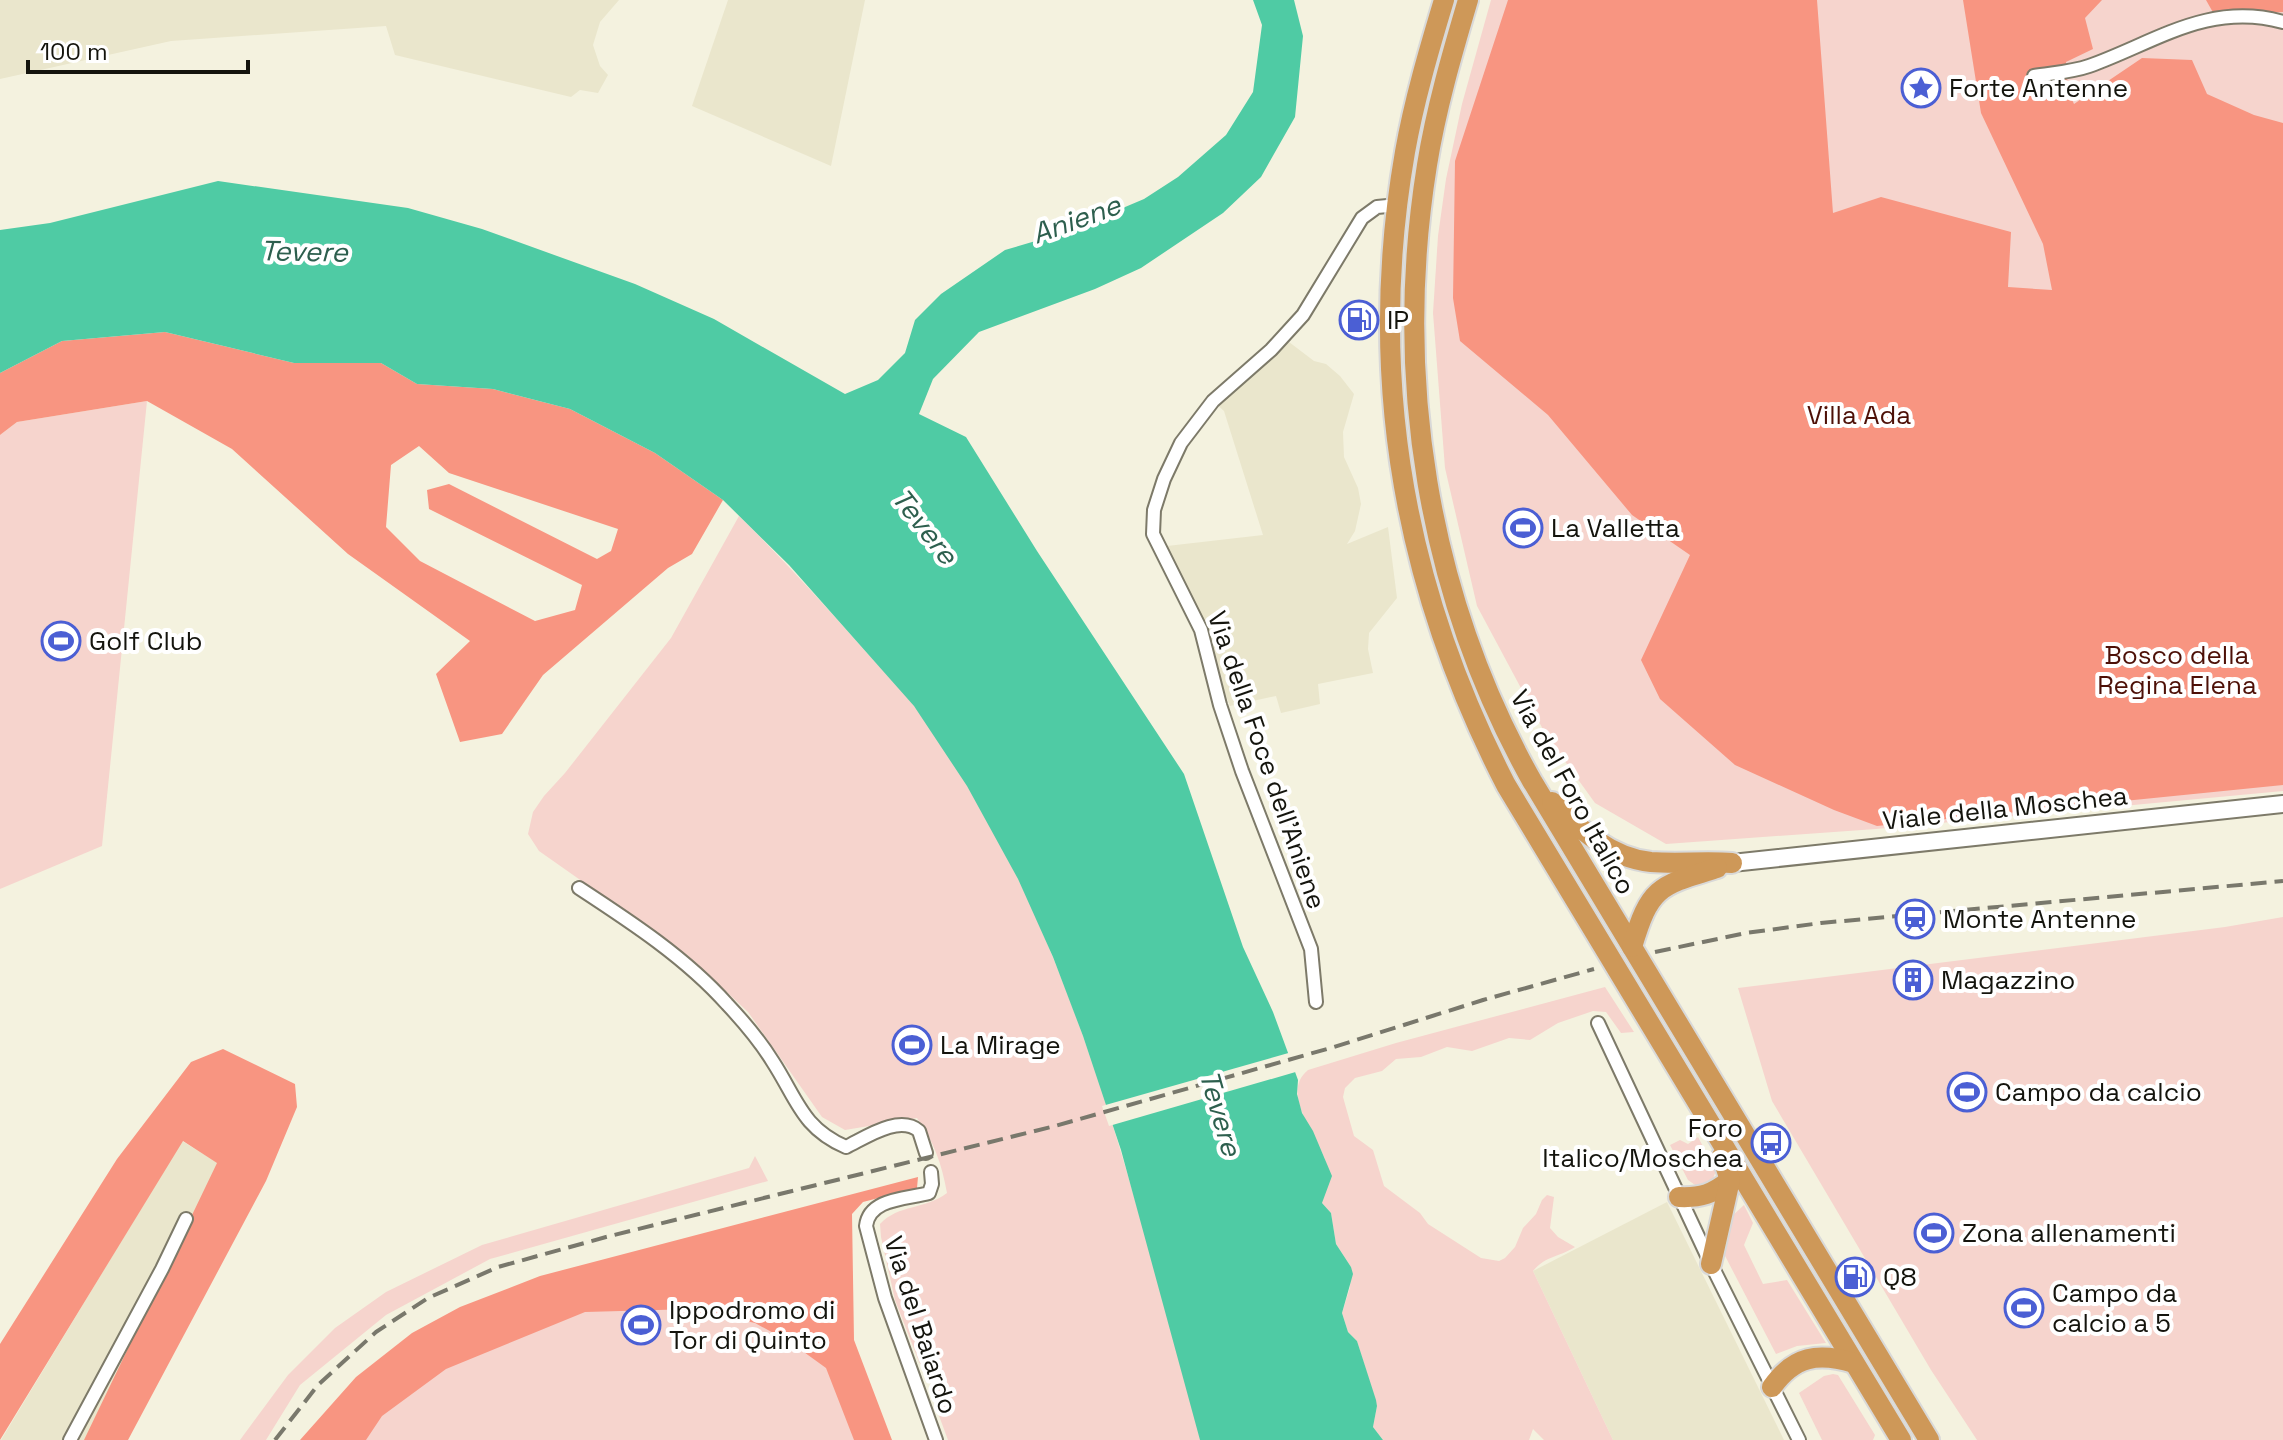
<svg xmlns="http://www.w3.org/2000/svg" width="2283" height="1440" font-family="'Space Grotesk',sans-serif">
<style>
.built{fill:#eae6cc}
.green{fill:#f6d4cd}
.forest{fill:#f89581;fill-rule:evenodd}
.water{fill:#4fcba4}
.pier{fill:#f4f2df}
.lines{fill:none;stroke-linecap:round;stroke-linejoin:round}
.minor-casing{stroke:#7d7a69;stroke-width:16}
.tertiary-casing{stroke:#7d7a69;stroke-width:20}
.trunk-casing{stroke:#d9d9d8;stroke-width:24}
.minor{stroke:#fff;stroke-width:12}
.tertiary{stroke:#fff;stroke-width:16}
.trunk{stroke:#ce9858;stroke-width:20}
.rail{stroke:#79786c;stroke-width:4;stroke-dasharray:16 8;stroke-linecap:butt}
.labels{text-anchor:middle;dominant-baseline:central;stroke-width:8;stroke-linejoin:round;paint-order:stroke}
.poi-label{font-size:26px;fill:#14140d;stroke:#fff;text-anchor:start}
.park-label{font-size:26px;fill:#4d1007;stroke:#fff}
.street-label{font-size:26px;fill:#14140d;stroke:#fff}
.water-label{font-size:28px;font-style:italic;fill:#2d5f4e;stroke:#fff}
</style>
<rect width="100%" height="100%" fill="#f4f2df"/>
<g class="built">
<path d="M0,0H619L600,22L593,45L600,66L608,75L598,93L580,90L571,97L395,55L386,26L171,41L0,79Z"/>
<path d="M728,0H865L831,166L692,106Z"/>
<path d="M1289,342L1314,361L1326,364L1340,376L1354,394L1343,432L1344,457L1358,488L1361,504L1355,531L1347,544L1388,527L1397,598L1369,633L1368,649L1373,673L1318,684L1320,704L1281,713L1276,696L1230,706L1167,546L1263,535L1224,411L1216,404Z"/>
<path d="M182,1141L218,1163L93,1440H1Z"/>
<path d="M1667,1202L1784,1440H1613L1533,1271Z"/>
</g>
<g class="green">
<path d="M1491,0H2283V791L1876,829L1666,844L1595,803L1546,735L1477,606L1445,468L1433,313L1438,236L1446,179L1462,104Z"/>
<path d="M147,401L102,846L0,889V435L17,422Z"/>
<path d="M739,516C781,557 820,600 859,644C877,665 898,685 915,707C1074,921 1130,1188 1202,1440H948L938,1413L931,1378L919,1362L895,1300L881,1237L880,1224C899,1204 924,1210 947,1193C942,1165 934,1141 917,1118L845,1130L822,1117L748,1012L687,955L539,851L528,834L533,812L544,796L565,773L671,638Z"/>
<path d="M2283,917V1440H1977L1931,1370L1772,1101L1738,988L2225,927Z"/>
<path d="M1605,987L1634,1032L1621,1033L1606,1012L1593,1011L1558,1023L1530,1040L1509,1038L1472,1051L1447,1047L1421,1057L1396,1059L1382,1071L1355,1078L1345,1088L1343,1097L1354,1136L1373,1150L1384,1186L1420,1213L1428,1224L1481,1258L1499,1261L1505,1258L1515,1247L1523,1228L1536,1214L1542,1200L1547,1195L1554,1197L1550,1228L1558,1237L1575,1247C1557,1258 1547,1255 1533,1271L1613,1440H1544L1533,1429L1529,1440H1383L1373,1427L1377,1406L1357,1341L1348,1332L1342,1313L1350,1287L1351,1267L1336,1244L1331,1213L1322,1203C1325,1190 1330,1180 1327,1166C1321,1138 1278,1095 1308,1070L1396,1043Z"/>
<path d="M1698,1137L1716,1171L1712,1181L1698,1187L1688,1180L1670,1145L1680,1140L1688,1144Z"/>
<path d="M755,1156L768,1181L490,1259L386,1315L300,1385L266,1440H240L288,1375L335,1328L386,1292L482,1245L749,1168Z"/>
<path d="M1744,1205L1753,1223L1744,1245L1763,1284L1787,1280L1826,1343L1797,1346L1776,1354L1723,1252L1731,1217Z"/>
<path d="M802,1232L870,1440H312L378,1362Z"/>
<path d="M1833,1374L1838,1375L1875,1435L1873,1440H1822L1799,1393L1824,1376Z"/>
</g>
<g class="forest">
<path d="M1508,0H1817L1833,213L1881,197L2011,232L2008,287L2052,290L2043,244L1981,113L1963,0H2102L2085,18L2093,49L2066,62L2068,91L2074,104L2142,58L2192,60L2207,94L2254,115L2283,123V785L1877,826L1834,810L1735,765L1660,699L1641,660L1690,555L1632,515L1548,415L1460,341L1453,298L1455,161Z"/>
<path d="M2206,0H2283V12L2215,16Z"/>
<path d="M165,332L294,363H381L417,384L493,389L570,409L655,453L723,500L692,554L668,568L543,675L502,734L460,742L436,674L470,641L348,554L232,449L147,401L17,422L0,435V373L62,341ZM419,446L449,473L618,529L611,551L597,559L449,484L427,490L429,509L582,585L575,610L535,621L420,561L386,527L391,465Z"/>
<path d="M223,1049L295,1084L297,1107L266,1181L128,1440H84L217,1163L183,1141L0,1440V1344L117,1159L191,1062Z"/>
<path d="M918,1177L917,1188L863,1202L852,1214L854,1340L892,1440H854L826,1368L790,1342L755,1323L694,1309L585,1312L446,1369L382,1416L366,1440H300L356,1377L412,1333L460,1307L540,1276Z"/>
</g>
<path class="water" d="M1253,0H1294L1303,36L1295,117L1261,177L1223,213L1141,268L1095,289L979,332L933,379L919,414L966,437L1037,551L1184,774L1243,947L1273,1012L1298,1080L1297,1094L1302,1113L1313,1131L1332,1176L1322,1203L1331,1213L1336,1244L1351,1267L1353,1274L1342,1313L1348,1332L1357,1341L1376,1400L1377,1406L1373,1427L1383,1440H1200L1121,1150L1083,1036L1053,957L1018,879L967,786L914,706L789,565L723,500L655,453L570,409L493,389L417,384L381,363H294L165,332L62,341L0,373V230L50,223L218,181L408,208L482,229L635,284L714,319L845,394L878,380L905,353L915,320L941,294L1005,250L1066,232L1144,199L1178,177L1226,135L1253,92L1262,25Z"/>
<path class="pier" d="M1292,1052L1299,1071L1109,1126L1102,1106Z"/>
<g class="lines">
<g class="minor-casing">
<g id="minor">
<path d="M2034,76C2052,73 2072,72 2089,66C2154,43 2209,1 2283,22"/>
<path d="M579,888C631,922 686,958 727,1004C744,1022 760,1041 773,1062C797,1099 802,1128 846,1147C865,1138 899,1114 919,1131L926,1153"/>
<path d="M1316,1002L1311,949L1242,771L1220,705L1201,630L1153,534L1154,510L1164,479L1181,443L1213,401L1271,350L1303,315L1362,218L1377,207L1398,205"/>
<path d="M1598,1023L1711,1264L1799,1440"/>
<path d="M931,1172L932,1184L929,1193C907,1199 869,1198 866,1226L885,1298L936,1440"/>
<path d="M70,1440L162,1269L186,1219"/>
</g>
</g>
<g class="tertiary-casing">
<path id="tertiary" d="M1732,863L2283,804"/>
</g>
<g class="trunk-casing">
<g id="trunk">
<path d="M1444,0C1429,50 1414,101 1405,152C1366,376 1403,585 1506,785L1901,1440"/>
<path d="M1468,0C1452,54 1436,109 1427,165C1393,376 1427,594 1532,781L1929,1440"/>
<path d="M1552,802C1580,829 1610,858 1651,862C1678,864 1705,861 1732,863"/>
<path d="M1632,947C1650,887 1658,886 1717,868"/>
<path d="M1679,1197C1701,1198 1713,1194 1730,1180"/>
<path d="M1711,1264L1730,1180L1722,1156"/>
<path d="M1772,1387C1794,1356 1818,1352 1854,1363"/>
</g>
</g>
<use href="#minor" class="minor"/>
<use href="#tertiary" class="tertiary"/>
<use href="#trunk" class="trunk"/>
<g class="rail">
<path d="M1655,952L1746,933L1821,923L2283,881"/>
<path d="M275,1440L318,1385L376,1332L428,1298L498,1267L606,1237L1055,1126L1334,1047L1483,1000L1594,969"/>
</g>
</g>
<defs>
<g id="sight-ring" transform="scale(2)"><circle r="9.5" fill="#fff" stroke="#4b5fd4" stroke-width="1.5"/><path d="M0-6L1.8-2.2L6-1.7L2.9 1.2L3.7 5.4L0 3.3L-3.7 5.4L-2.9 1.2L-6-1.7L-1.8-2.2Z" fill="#4b5fd4"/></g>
<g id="fuel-ring" transform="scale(2)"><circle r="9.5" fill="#fff" stroke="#4b5fd4" stroke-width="1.5"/><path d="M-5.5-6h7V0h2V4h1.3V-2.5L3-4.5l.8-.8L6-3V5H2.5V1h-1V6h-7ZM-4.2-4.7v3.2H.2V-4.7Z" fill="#4b5fd4"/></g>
<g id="stadium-ring" transform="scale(2)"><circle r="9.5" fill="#fff" stroke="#4b5fd4" stroke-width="1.5"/><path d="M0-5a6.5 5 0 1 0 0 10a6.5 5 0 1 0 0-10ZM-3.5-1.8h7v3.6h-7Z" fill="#4b5fd4"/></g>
<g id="station-ring" transform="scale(2)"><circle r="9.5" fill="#fff" stroke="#4b5fd4" stroke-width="1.5"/><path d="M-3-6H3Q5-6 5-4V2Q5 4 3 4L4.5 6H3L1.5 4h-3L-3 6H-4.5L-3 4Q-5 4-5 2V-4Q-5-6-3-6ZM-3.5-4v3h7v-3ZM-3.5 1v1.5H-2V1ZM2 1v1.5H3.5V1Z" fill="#4b5fd4"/></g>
<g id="building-ring" transform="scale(2)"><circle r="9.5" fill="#fff" stroke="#4b5fd4" stroke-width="1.5"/><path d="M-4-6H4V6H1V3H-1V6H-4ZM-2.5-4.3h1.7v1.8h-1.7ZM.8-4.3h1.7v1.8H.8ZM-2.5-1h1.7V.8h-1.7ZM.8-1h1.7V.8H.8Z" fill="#4b5fd4"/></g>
<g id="bus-ring" transform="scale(2)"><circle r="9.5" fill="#fff" stroke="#4b5fd4" stroke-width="1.5"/><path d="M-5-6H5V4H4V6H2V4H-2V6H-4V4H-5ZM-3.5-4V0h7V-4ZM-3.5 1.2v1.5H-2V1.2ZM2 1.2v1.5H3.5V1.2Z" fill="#4b5fd4"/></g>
</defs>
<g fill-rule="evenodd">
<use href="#sight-ring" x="1921" y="88"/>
<use href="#fuel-ring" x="1359" y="320"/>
<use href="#stadium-ring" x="1523" y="528"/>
<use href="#stadium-ring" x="61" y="641"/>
<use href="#station-ring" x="1915" y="919"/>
<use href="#building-ring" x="1913" y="980"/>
<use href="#stadium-ring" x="912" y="1045"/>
<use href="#stadium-ring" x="1967" y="1092"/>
<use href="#bus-ring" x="1771" y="1143"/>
<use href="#stadium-ring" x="1934" y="1233"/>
<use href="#fuel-ring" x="1855" y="1277"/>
<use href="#stadium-ring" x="2024" y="1308"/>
<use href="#stadium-ring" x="641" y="1325"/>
</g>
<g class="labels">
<g class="poi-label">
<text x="1949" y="88">Forte Antenne</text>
<text x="1387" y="320">IP</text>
<text x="1551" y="528">La Valletta</text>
<text x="89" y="641">Golf Club</text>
<text x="1943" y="919">Monte Antenne</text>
<text x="1941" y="980">Magazzino</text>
<text x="940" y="1045">La Mirage</text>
<text x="1995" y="1092">Campo da calcio</text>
<text x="1743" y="1128" text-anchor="end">Foro<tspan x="1743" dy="30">Italico/Moschea</tspan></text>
<text x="1962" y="1233">Zona allenamenti</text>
<text x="1883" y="1277">Q8</text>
<text x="2052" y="1293">Campo da<tspan x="2052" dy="30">calcio a 5</tspan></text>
<text x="669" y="1310">Ippodromo di<tspan x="669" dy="30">Tor di Quinto</tspan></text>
</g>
<g class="park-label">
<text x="1859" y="415">Villa Ada</text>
<text x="2177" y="655">Bosco della<tspan x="2177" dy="30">Regina Elena</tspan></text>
</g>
<g class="street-label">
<text transform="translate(1267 760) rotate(71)">Via della Foce dell'Aniene</text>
<text transform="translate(1573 792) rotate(61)">Via del Foro Italico</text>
<text transform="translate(2005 808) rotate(-6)">Viale della Moschea</text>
<text transform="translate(921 1325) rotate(72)">Via del Baiardo</text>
</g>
<g class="water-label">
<text transform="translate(1076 219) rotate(-20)">Aniene</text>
<text transform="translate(304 251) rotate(1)">Tevere</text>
<text transform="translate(925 526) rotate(52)">Tevere</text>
<text transform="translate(1221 1113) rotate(74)">Tevere</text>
</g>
</g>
<path d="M28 60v12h220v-12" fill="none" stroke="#14140d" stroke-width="4"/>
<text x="40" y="60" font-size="24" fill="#14140d" stroke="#ffffff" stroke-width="6" paint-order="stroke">100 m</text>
</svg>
